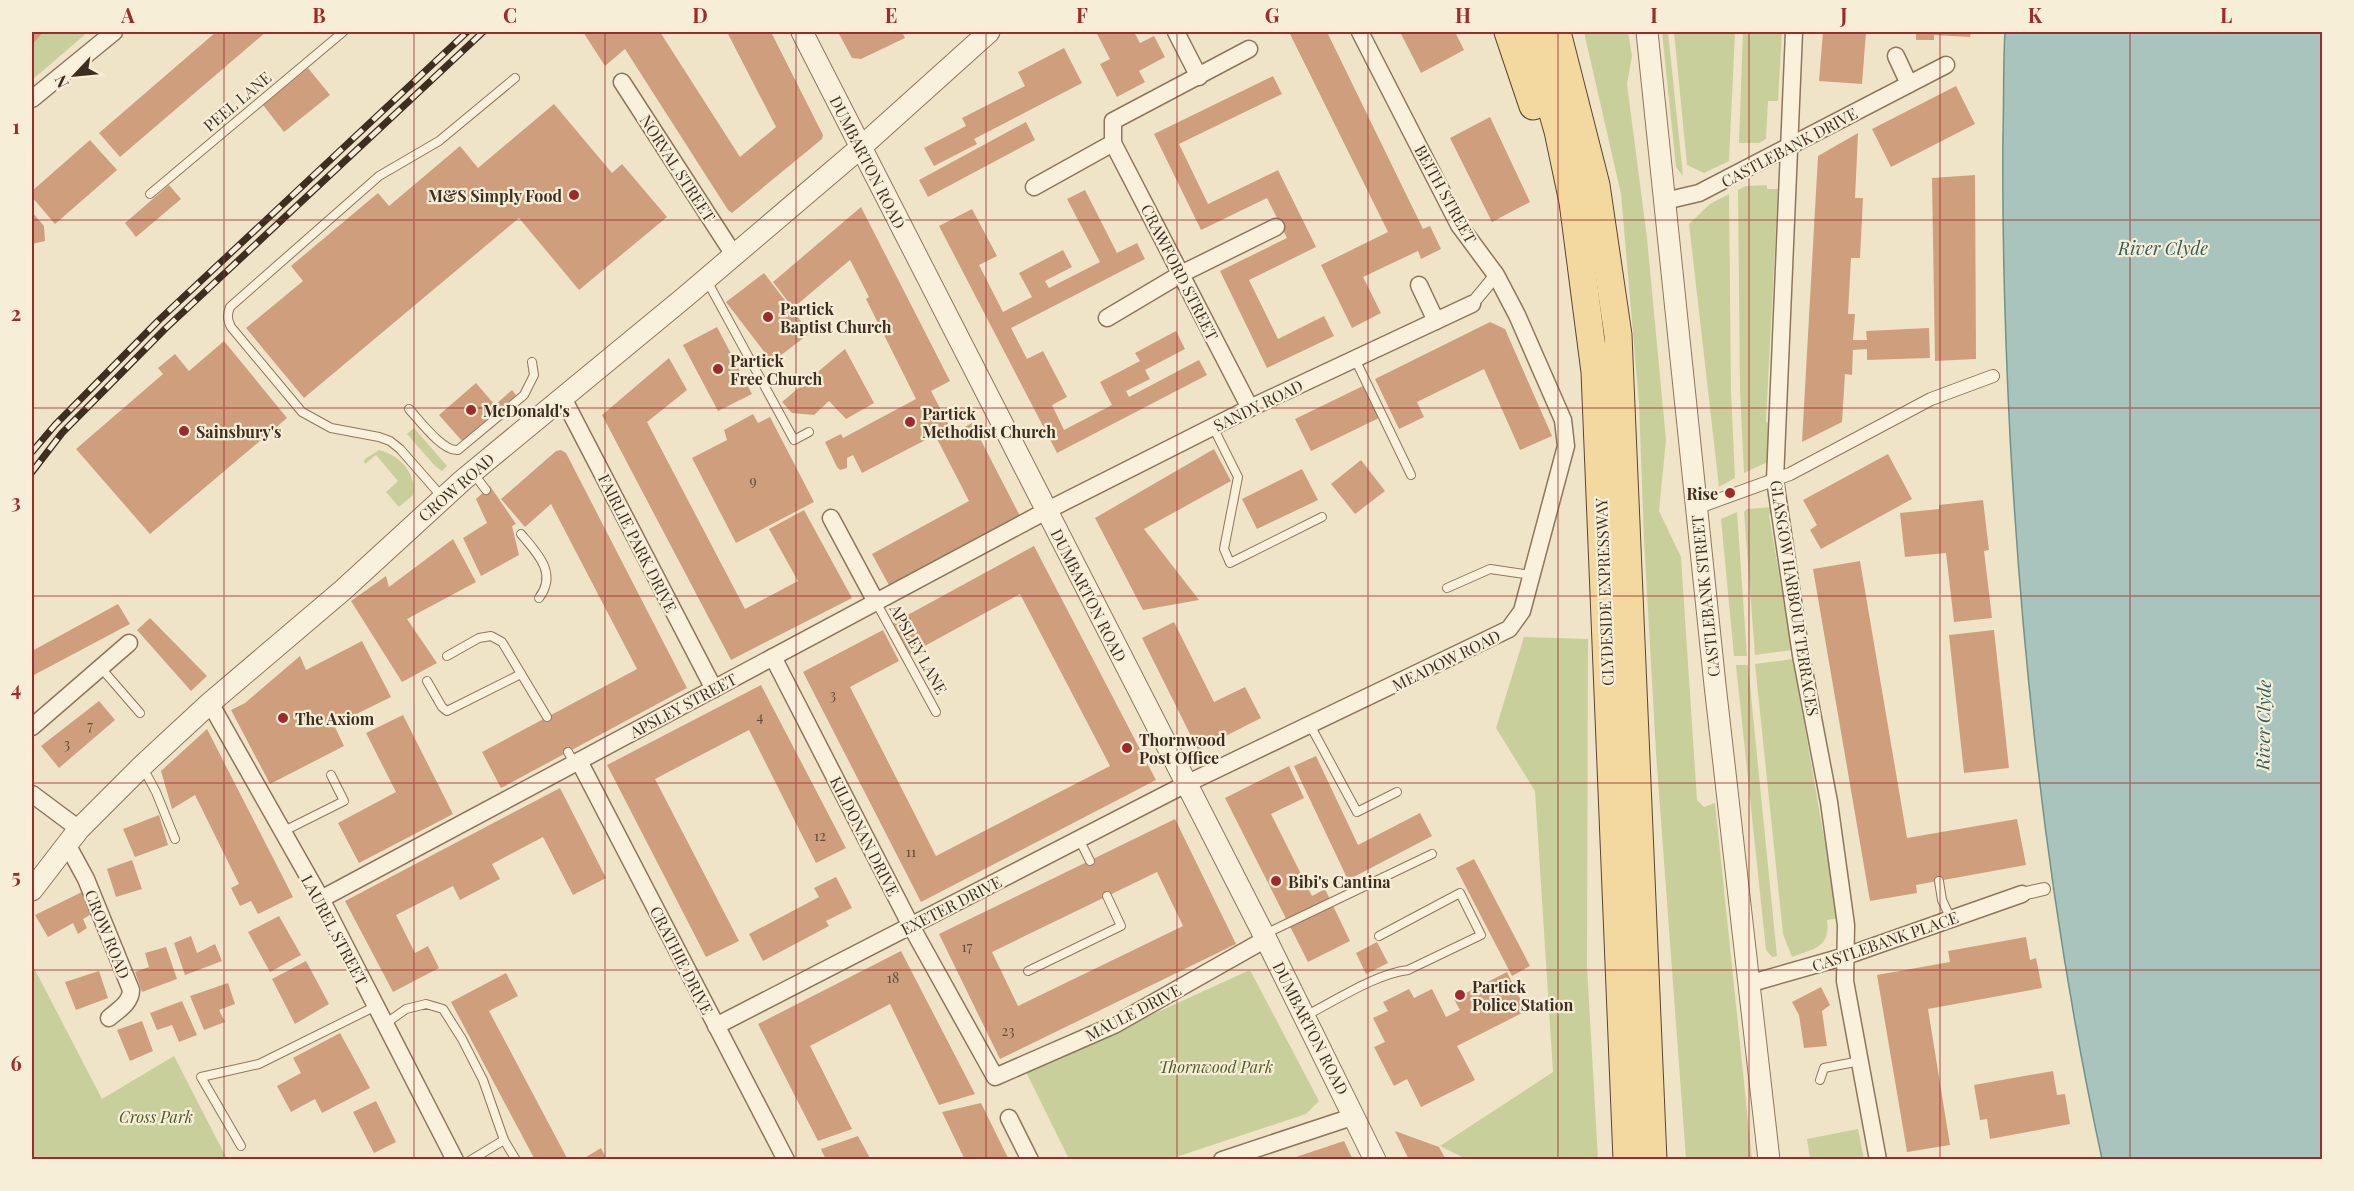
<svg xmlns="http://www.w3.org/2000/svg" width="2354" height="1191" font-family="'Playfair Display',serif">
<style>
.green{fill:#c9cf9b}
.water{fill:#a9c4bc;stroke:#6f938a;stroke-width:1.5}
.building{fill:#cf9f7d;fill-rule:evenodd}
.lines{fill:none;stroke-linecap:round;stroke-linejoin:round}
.service-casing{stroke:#8d765c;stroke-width:10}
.pedestrian-casing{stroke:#8d765c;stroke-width:14}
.minor-casing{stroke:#8d765c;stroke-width:19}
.tertiary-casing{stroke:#8d765c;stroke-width:23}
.primary-casing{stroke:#5b4430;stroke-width:29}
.service{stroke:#faf1dc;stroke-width:8}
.pedestrian{stroke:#faf1dc;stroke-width:12}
.minor{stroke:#faf1dc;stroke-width:16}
.tertiary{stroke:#faf1dc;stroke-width:21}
.primary{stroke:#f3d9a0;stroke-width:27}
.rail-casing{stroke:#3d2e20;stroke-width:7}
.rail{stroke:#f7eed8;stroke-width:4.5;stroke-dasharray:14;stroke-linecap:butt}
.grid{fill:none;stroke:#9e2a2b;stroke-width:1.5;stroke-opacity:0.55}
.poi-dot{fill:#9e2a2b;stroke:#f7eed8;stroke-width:2}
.labels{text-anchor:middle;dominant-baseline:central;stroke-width:4.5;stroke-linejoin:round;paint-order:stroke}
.number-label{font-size:14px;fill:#624a37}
.street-label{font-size:16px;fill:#3d2e20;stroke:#f7eed8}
.poi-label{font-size:16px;font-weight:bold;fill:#3d2e20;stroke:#f7eed8;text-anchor:start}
.park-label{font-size:16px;font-style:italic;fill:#4d5a26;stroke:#f7eed8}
.water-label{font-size:18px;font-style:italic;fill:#2f5d5a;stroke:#f7eed8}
.neatline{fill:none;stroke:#9e2a2b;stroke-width:2}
.grid-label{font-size:20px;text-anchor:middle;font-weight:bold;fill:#9e2a2b}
</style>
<rect width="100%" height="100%" fill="#f0e4c8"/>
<g class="green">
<path d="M32,32H88L32,80Z"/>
<path d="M1584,32H1628L1632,56L1627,84L1647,238L1666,440L1659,511L1681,557L1697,800L1704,807L1715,803L1752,1159H1686L1656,753L1644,540L1639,403L1621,194Z"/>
<path d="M1662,32H1668L1683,176L1676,167Z"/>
<path d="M1674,32H1735L1729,161L1704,173L1687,165Z"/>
<path d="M1743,32H1782L1778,101H1768L1766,139L1759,143H1739Z"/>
<path d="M1767,185V189H1778L1766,421L1771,426L1770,461L1744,473L1740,391L1738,190L1746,186Z"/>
<path d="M1729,194L1731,391L1735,478L1719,487L1689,224L1710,204Z"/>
<path d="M414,428L447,466L442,471L435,466L407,434Z"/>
<path d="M379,450C399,455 417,473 413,495L399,507L386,492L398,481L376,455L365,464L364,462L365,459Z"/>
<path d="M1774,507L1769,515L1792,650L1755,655L1744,512L1747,509Z"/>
<path d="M1737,512L1747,656H1734L1721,519Z"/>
<path d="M1524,637L1588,639L1587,966L1598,1159H1466L1440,1146L1553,1072L1535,791L1496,728Z"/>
<path d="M1793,659L1838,918L1827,920C1831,948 1813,949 1792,957L1783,934L1755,664Z"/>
<path d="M1736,665H1748L1777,956L1772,957L1766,950Z"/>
<path d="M32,964L102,1099L174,1056L227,1159H32Z"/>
<path d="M1250,970L1319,1101L1306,1114L1170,1159H1069L1026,1072Z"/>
<path d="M1858,1129L1864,1159H1810L1807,1139Z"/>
</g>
<path class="water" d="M2005,32H2322V1159H2102C2051,924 2023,676 2010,436C2005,336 2002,235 2003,134C2004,100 2003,66 2005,32Z"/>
<g class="building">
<path d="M32,32H43L32,45Z"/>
<path d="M216,32H266L120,157L99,133Z"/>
<path d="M583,32H660L740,157L776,127L727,32H771L823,135L822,139L732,213L728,210L625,49L605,66Z"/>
<path d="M838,32H902L905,38L861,59L852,58Z"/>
<path d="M1096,32H1134L1140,43L1154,36L1165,57L1139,71L1145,82L1117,97L1100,64L1110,59Z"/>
<path d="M1289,32H1327L1423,229L1430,226L1441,249L1421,259L1418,251L1363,277L1381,313L1352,328L1321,265L1388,232Z"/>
<path d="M1400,32H1455L1464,50L1421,73Z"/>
<path d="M1823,32H1866L1862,84L1819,81Z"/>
<path d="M1916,32H1971L1970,37L1934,35V40H1916Z"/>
<path d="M1064,48L1082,83L974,139L977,144L934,166L924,148L966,126L962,118L1025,86L1018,72Z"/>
<path d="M308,68L330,95L284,132L263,105Z"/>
<path d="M1273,76L1282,94L1179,144L1208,204L1278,170L1316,247L1249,280L1278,339L1324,316L1334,336L1267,368L1220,271L1287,238L1267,198L1201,230L1154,134Z"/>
<path d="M1956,86L1975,124L1891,167L1872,129Z"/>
<path d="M554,104L612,173L622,164L667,217L579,290L519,218L304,398L246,328L303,281L291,266L378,193L389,206L460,146L478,168Z"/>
<path d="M1490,117L1530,202L1492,222L1450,138Z"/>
<path d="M1026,122L1035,140L928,197L919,180Z"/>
<path d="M1858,133L1855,198H1863L1860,258H1851L1848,314H1855L1853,340H1867L1866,331L1929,328L1930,358L1867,360V349L1853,350L1852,375L1845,374L1842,422L1802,442L1818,156Z"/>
<path d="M90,140L117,170L55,224L32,197V191Z"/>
<path d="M1975,175L1976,359L1935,361L1932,178Z"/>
<path d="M169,185L181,199L136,237L125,223Z"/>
<path d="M1085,190L1117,253L1137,243L1145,259L1011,328L1027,359L1043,351L1067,397L1052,405L1064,430L1112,405L1100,382L1140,361L1135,353L1176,331L1185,349L1145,370L1150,379L1126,391L1129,397L1199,360L1207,375L1057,453L939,226L972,209L997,256L979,265L1003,312L1032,297L1019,273L1063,250L1072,267L1045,281L1049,288L1100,262L1067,199Z"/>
<path d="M861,207L950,381L931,391L953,433L972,423L1020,516L890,587L872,554L969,501L935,435L862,473L853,455L847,458V468L840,470L837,467L825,442L841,434L843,438L916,399L866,299L869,297L850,260L793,308L773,282Z"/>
<path d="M32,212L44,226L45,241L32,244Z"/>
<path d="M764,273L810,333L772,362L726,302Z"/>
<path d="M1490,322L1505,329L1552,436L1520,450L1484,369L1417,402L1424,417L1399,429L1375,379Z"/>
<path d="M717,327L752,394L718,411L683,345Z"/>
<path d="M224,341L287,418L150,534L76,449L163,374L158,368L175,354L189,371Z"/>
<path d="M845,349L874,403L846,419L829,401L814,415L792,413L782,402Z"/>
<path d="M669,358L687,390L647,422L745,609L798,581L769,529L804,510L852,598L731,660L602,415Z"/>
<path d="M476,383L495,405L512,390L516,395L462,441L439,415Z"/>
<path d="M1363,386L1379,418L1311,451L1295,419Z"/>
<path d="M753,414L758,423L770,417L814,502L736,543L692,458L727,440L724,430Z"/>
<path d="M1214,449L1231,481L1144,529L1199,600L1143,610L1095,518Z"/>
<path d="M561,450L566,453L687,688L501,788L482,752L637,669L551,504L525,527L501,499L556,451Z"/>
<path d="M1888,454L1912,499L1821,549L1810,530L1817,525L1803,500Z"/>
<path d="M1361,460L1385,491L1355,514L1331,484Z"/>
<path d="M1302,469L1318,500L1257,529L1242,499Z"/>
<path d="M490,486L516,524L512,526L519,555L481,576L463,538L487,523L476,499Z"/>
<path d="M1983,500L1989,550L1984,551L1992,618L1954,622L1946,553L1905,557L1900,513L1939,509V505Z"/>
<path d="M453,539L476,582L407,619L437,663L402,682L351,601L386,576L389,587Z"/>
<path d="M1034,546L1156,780L921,902L803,672L883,630L899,661L850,687L936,856L1110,766L1020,594L910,654L893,623Z"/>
<path d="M1860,561L1907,838L2017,819L2026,865L1916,885L1917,893L1870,901L1813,569Z"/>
<path d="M118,604L130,624L32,676V651Z"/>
<path d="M150,618L207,676L191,691L137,630Z"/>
<path d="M1174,622L1214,702L1245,687L1261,718L1198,750L1142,638Z"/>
<path d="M1994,630L2009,768L1964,773L1949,635Z"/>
<path d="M362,641L391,697L334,725L344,746L270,784L231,710L245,703L300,656L306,670Z"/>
<path d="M761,685L846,848L816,863L749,730L655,779L739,941L706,957L607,765Z"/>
<path d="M99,701L115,720L59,768L41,746Z"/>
<path d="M403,715L453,814L359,863L338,823L396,792L366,733Z"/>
<path d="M207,729L293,897L258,914L251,901L240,906L231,888L239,884L195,795L172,809L161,771Z"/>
<path d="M1316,756L1358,845L1420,813L1432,836L1348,880L1294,766Z"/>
<path d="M1289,766L1304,798L1271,814L1312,896L1325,889L1350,941L1308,962L1225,798Z"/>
<path d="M560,788L606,878L573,895L543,837L492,864L500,879L460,900L453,886L396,915L415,953L428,946L439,968L393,992L345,901Z"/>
<path d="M159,815L168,845L135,857L123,829Z"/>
<path d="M1175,819L1236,944L1000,1059L939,934ZM1157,872L1183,926L1018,1006L992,952Z"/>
<path d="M1474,859L1530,966L1512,976L1456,868Z"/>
<path d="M132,860L142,889L116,897L107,869Z"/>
<path d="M836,877L852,908L826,921L829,926L763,961L749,934L819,897L814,888Z"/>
<path d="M82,892L93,913L83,919L87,928L78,934L73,923L48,937L35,915Z"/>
<path d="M279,916L301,955L270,972L248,932Z"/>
<path d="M191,936L197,953L215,944L222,961L185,975L174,943Z"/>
<path d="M2026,937L2030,960L2036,958L2042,988L1928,1009L1950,1145L1907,1152L1877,975L1950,962L1948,951Z"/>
<path d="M1377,942L1388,963L1366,974L1356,953Z"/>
<path d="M166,947L177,979L142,992L135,972L149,967L145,953Z"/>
<path d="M901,951L975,1094L939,1105L890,1004L810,1046L852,1129L818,1141L758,1024Z"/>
<path d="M306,961L329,1004L295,1024L272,979Z"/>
<path d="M99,971L108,998L76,1010L65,982Z"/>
<path d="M1507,972L1526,1011L1457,1046L1475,1080L1421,1107L1407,1079L1394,1086L1374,1047L1385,1042L1373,1018L1388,1011L1383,1002L1409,989L1414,998L1432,989L1446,1017L1460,1010L1454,999Z"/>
<path d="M506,973L518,996L489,1011L568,1160H535L451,1002Z"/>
<path d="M228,983L235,1004L219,1010L225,1022L204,1030L190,996Z"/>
<path d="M1821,987L1830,1005L1822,1011L1827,1046L1804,1048L1799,1015L1792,1002Z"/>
<path d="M182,1001L197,1035L179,1042L172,1025L157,1030L150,1013Z"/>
<path d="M142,1021L153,1051L130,1061L117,1030Z"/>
<path d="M340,1033L370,1088L322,1113L315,1099L291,1112L277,1086L301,1073L293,1058Z"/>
<path d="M2053,1071L2057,1095L2065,1094L2070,1124L1990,1139L1987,1119L1980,1120L1974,1085Z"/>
<path d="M376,1101L396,1142L374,1153L353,1112Z"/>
<path d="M981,1103L1009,1160H965L942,1112Z"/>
<path d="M1395,1131L1439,1147L1446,1160H1409Z"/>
<path d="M858,1136L871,1160H826L821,1149Z"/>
<path d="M1344,1141L1353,1160H1290V1159Z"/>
<path d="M601,1148L607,1160H581Z"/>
</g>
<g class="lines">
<g class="service-casing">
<g id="service">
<path d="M150,194L343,32"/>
<path d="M706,279L794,440L809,432"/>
<path d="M1355,359L1411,475"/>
<path d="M409,409C420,421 443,452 458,450L524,395L534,375L532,362"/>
<path d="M1213,427L1238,477L1224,549L1230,563L1322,517"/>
<path d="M473,473L486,490"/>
<path d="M443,498L400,449L390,441L379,437L331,428L302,412L231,327C227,319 227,315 230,307L379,176L439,141L515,78"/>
<path d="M521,534C537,553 558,573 539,598"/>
<path d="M1447,588L1490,569L1531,575"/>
<path d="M876,602L936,712"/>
<path d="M447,656L479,638L491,636L502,642L547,717"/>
<path d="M101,668L140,713"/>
<path d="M427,681L442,707L447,711L521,674"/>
<path d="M1310,725L1357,812L1397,792"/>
<path d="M568,752L574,763"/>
<path d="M142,766L156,792L175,839"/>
<path d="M282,832L344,801L331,775"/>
<path d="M1079,839L1090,861"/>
<path d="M1939,881L1942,900L1951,919"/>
<path d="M1265,934L1432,854"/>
<path d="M1028,971L1121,926L1107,896"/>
<path d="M1305,1016C1335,1001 1375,974 1408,970L1481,935L1460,893L1379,936"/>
<path d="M385,1024L406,1009L426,1004L443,1009L462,1039L483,1080L504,1140L516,1160"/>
<path d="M1820,1080L1824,1068L1860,1061"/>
<path d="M241,1146L201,1077L259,1064L376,1006"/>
<path d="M471,1160L504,1140"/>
</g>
</g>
<g class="pedestrian-casing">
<g id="pedestrian">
<path d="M1472,304L1496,275"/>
<path d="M1696,508L1790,474L1931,399L1993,376"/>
<path d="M2022,894L2044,889"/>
</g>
</g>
<g class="minor-casing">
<g id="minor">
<path d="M1176,32L1199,77"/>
<path d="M1794,32L1775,480L1801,655L1829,802L1846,925L1845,981L1878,1160"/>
<path d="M1249,49L1113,121V143L1250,408"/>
<path d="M1896,56L1909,84"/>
<path d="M622,82L734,255"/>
<path d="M32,99L114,32"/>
<path d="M1034,187L1113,143"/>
<path d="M1665,201L1699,193L1946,65"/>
<path d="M1419,285L1436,321"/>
<path d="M1107,318L1181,274L1276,227"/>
<path d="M563,398L714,689"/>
<path d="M831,518L876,602"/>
<path d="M773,657L911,926L995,1077L1114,1025L1266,939"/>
<path d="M210,703L321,899L455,1160"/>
<path d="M32,727L129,643"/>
<path d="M579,761L786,1160"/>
<path d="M32,794L79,829"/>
<path d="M67,844L86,879L131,990C131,1003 118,1010 109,1018"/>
<path d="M321,899L1046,511L1250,408L1472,304"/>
<path d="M1748,984L1846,956L2022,894"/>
<path d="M716,1026L1186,784L1509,629L1522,611L1566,446L1563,420L1517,315L1496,275L1459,225L1360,32"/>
<path d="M1009,1118L1030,1160"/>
<path d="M1222,1160L1355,1116"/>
</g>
</g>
<g class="tertiary-casing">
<g id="tertiary">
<path d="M802,32L1266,939L1375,1160"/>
<path d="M1647,32L1715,685L1769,1160"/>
<path d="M32,890L79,829L142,766L210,703L343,590L463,480L685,297L860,148L989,32"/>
</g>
</g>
<g class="primary-casing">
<g id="primary">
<path d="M1508,32L1533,106"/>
<path d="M1530,32L1558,131L1573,202L1595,372L1627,1160"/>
<path d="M1557,32L1596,185L1618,335L1653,1160"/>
</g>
</g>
<use href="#service" class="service"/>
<use href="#pedestrian" class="pedestrian"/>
<use href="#minor" class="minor"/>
<use href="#tertiary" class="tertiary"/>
<use href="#primary" class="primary"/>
<g class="rail-casing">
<g id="rail">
<path d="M32,452L55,425L159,320L467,32"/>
<path d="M32,472L62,433L165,329L483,32"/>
</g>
</g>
<use href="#rail" class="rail"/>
</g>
<path class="grid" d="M224,32V1160M414,32V1160M605,32V1160M796,32V1160M986,32V1160M1177,32V1160M1368,32V1160M1558,32V1160M1749,32V1160M1940,32V1160M2130,32V1160M32,220H2322M32,408H2322M32,596H2322M32,783H2322M32,970H2322"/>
<g class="poi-dot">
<circle cx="574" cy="195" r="6"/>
<circle cx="768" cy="317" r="6"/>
<circle cx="718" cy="369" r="6"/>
<circle cx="471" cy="410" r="6"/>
<circle cx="910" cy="422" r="6"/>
<circle cx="184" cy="431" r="6"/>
<circle cx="1730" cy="493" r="6"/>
<circle cx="283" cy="718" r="6"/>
<circle cx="1127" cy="748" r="6"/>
<circle cx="1276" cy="881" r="6"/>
<circle cx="1460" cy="995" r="6"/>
</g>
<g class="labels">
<g class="number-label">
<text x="753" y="480">9</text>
<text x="833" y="694">3</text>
<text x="760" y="716">4</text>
<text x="90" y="725">7</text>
<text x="67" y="743">3</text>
<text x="820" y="835">12</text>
<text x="911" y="851">11</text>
<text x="967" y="946">17</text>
<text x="893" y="977">18</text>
<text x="1008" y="1030">23</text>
</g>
<g class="street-label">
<text transform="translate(237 101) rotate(-40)">PEEL LANE</text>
<text transform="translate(1789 147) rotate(-28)">CASTLEBANK DRIVE</text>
<text transform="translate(868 162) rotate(63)">DUMBARTON ROAD</text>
<text transform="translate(678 168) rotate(57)">NORVAL STREET</text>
<text transform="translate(1446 194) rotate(61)">BEITH STREET</text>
<text transform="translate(1180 272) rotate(63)">CRAWFORD STREET</text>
<text transform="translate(1258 405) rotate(-26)">SANDY ROAD</text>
<text transform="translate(456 487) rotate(-41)">CROW ROAD</text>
<text transform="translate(638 543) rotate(63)">FAIRLIE PARK DRIVE</text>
<text transform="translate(1604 592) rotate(-92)">CLYDESIDE EXPRESSWAY</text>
<text transform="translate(1089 595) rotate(63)">DUMBARTON ROAD</text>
<text transform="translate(1705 596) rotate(-96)">CASTLEBANK STREET</text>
<text transform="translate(1795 598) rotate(81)">GLASGOW HARBOUR TERRACES</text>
<text transform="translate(919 649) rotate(61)">APSLEY LANE</text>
<text transform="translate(1446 660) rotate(-26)">MEADOW ROAD</text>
<text transform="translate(683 705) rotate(-28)">APSLEY STREET</text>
<text transform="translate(865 836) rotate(63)">KILDONAN DRIVE</text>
<text transform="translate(951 905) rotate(-27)">EXETER DRIVE</text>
<text transform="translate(335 930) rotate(62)">LAUREL STREET</text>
<text transform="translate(108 934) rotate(68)">CROW ROAD</text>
<text transform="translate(1885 941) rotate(-19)">CASTLEBANK PLACE</text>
<text transform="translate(682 960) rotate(63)">CRATHIE DRIVE</text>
<text transform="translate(1133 1012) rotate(-27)">MAULE DRIVE</text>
<text transform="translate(1311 1028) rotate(63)">DUMBARTON ROAD</text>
</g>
<g class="poi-label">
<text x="562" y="195" text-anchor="end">M&amp;S Simply Food</text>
<text x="780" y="308">Partick<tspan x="780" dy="18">Baptist Church</tspan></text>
<text x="730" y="360">Partick<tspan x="730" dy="18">Free Church</tspan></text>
<text x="483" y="410">McDonald's</text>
<text x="922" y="413">Partick<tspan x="922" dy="18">Methodist Church</tspan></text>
<text x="196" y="431">Sainsbury's</text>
<text x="1718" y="493" text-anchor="end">Rise</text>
<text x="295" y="718">The Axiom</text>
<text x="1139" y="739">Thornwood<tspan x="1139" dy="18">Post Office</tspan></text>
<text x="1288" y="881">Bibi's Cantina</text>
<text x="1472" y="986">Partick<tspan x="1472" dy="18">Police Station</tspan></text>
</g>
<g class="park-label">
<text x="1216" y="1066">Thornwood Park</text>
<text x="156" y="1116">Cross Park</text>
</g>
<g class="water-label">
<text x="2163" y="248">River Clyde</text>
<text transform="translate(2263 725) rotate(-89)">River Clyde</text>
</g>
</g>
<rect width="2354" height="1191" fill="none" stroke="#f7eed8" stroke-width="66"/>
<g transform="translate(75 75) rotate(244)" stroke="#f7eed8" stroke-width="4.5" paint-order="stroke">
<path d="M0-4.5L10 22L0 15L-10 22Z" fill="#3d2e20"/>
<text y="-9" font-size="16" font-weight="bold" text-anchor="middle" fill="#3d2e20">N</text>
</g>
<rect x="33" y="33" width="2288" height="1125" class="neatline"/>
<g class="grid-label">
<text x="128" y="23">A</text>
<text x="319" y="23">B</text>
<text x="510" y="23">C</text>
<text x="700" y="23">D</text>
<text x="891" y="23">E</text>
<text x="1082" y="23">F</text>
<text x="1272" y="23">G</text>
<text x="1463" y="23">H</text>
<text x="1654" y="23">I</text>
<text x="1844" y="23">J</text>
<text x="2035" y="23">K</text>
<text x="2226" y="23">L</text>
<text x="16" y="134">1</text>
<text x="16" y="321">2</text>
<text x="16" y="509">3</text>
<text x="16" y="696">4</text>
<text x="16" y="884">5</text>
<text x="16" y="1071">6</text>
</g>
</svg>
